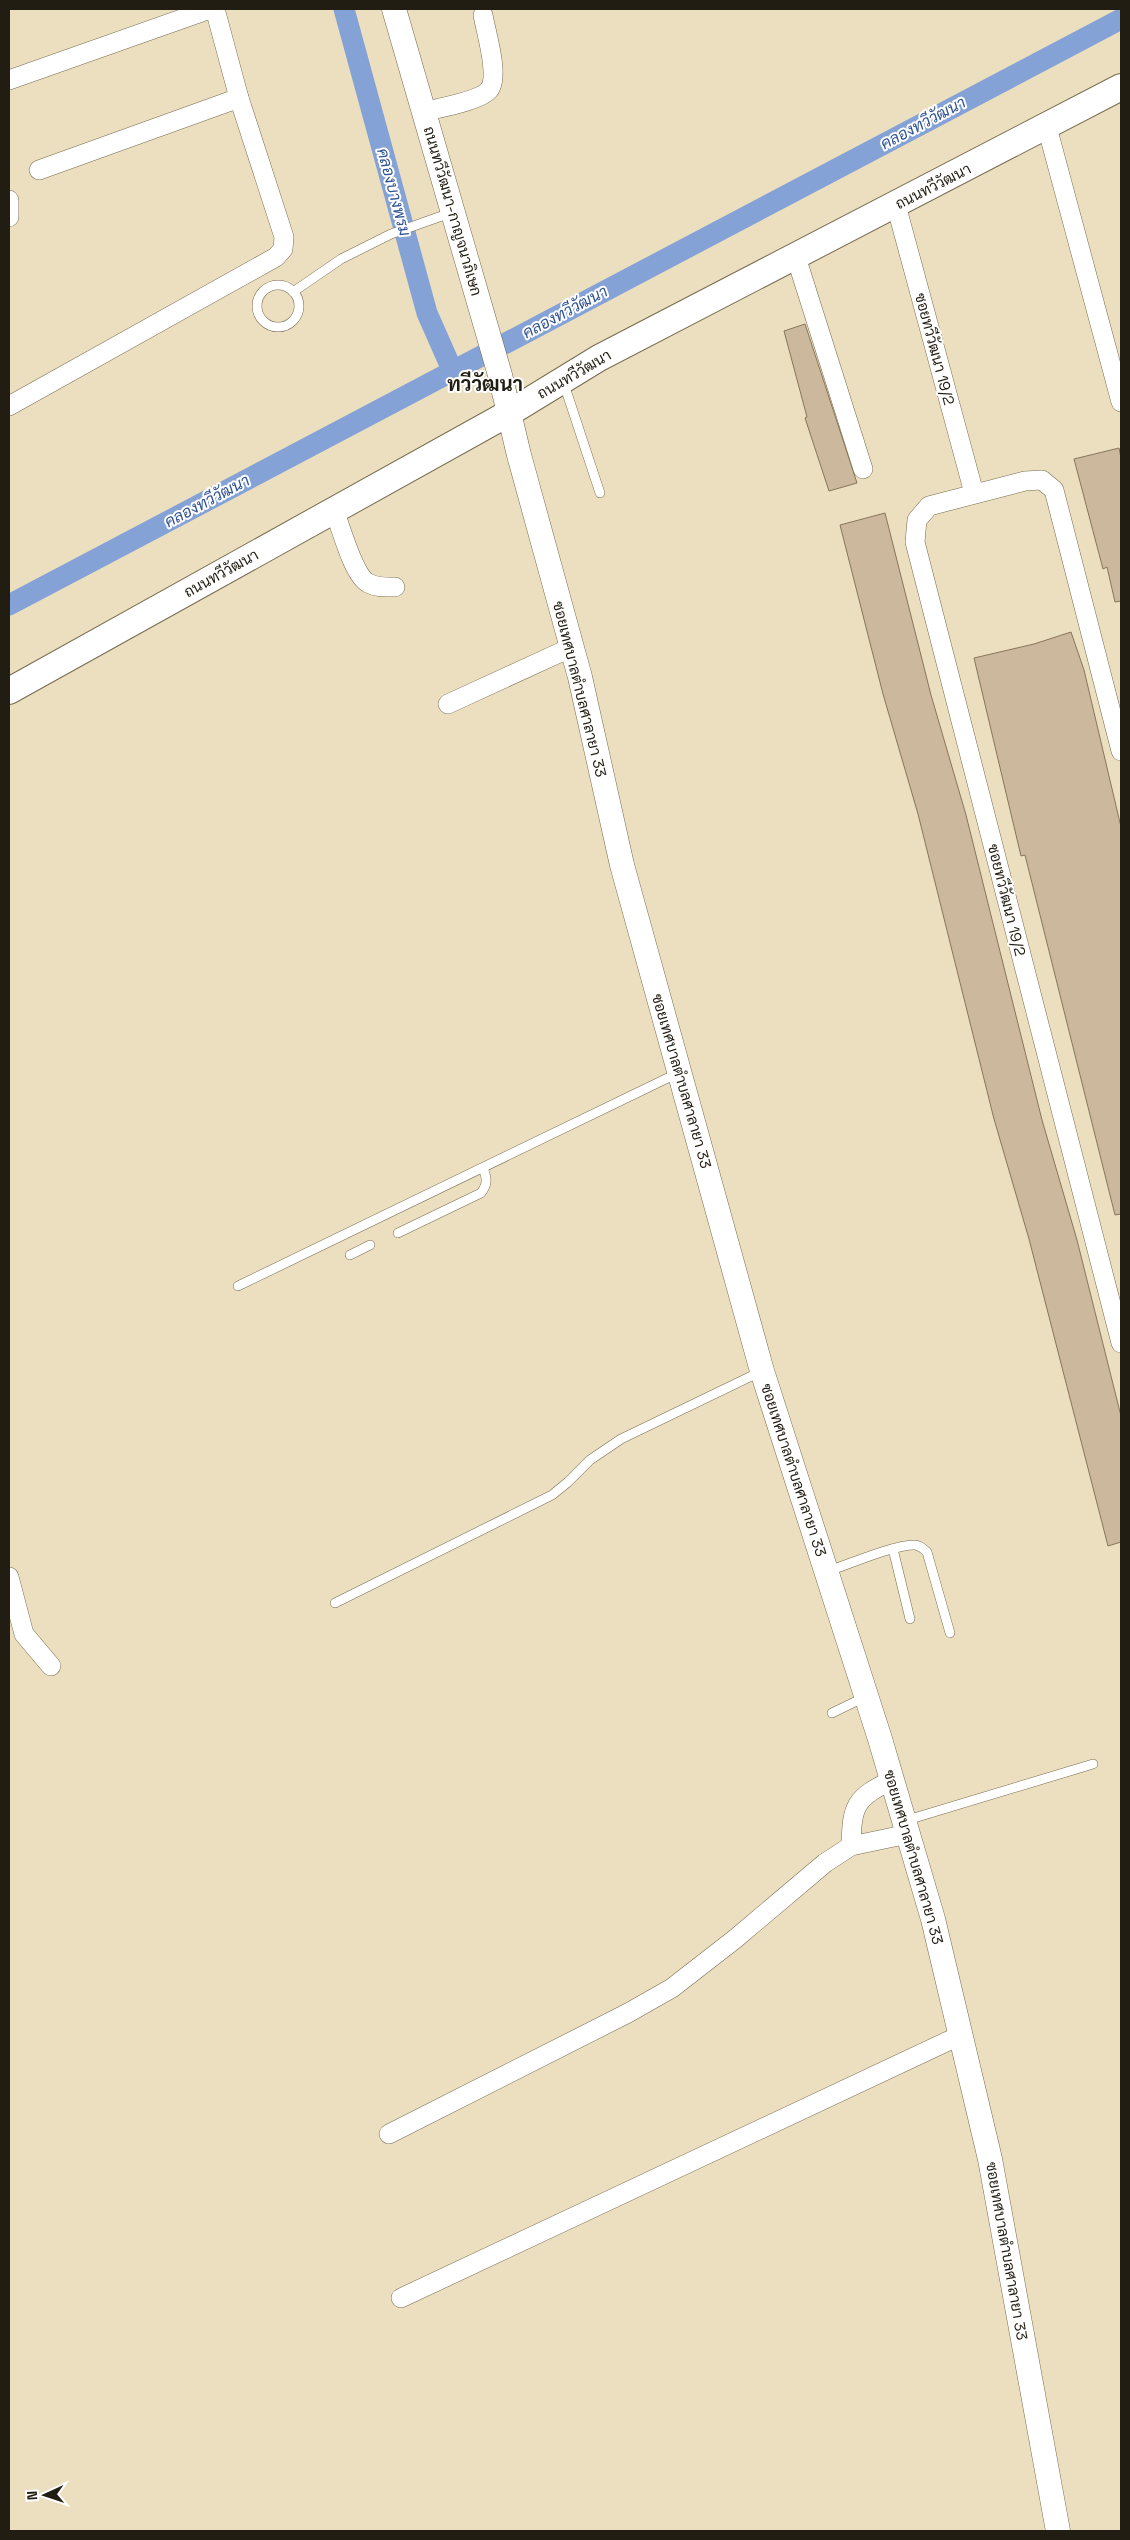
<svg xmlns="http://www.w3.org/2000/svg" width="1130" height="2540" font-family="'Space Grotesk',Sarabun,sans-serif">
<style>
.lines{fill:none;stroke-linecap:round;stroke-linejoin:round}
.canal{stroke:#84a2d6;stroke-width:21}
.building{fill:#ccb89d;stroke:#87755b}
.service-casing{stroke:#766b4f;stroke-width:10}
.minor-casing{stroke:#766b4f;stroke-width:20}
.tertiary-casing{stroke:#766b4f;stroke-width:25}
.secondary-casing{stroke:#766b4f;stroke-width:28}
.service{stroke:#fff;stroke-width:9}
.minor{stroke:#fff;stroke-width:19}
.tertiary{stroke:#fff;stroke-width:24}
.secondary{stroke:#fff;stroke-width:26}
.labels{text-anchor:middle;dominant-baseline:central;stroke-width:4;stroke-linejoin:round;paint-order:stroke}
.street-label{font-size:15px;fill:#211d12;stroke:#fff}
.water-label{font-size:16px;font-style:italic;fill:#305394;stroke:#fff}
.district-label{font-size:20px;font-weight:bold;fill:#211d12;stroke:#fff}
</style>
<rect width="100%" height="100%" fill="#ebdfc0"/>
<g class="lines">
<g class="canal">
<path d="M344,9L427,313L453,372"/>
<path d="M9,605L1121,19"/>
</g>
</g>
<g class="building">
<path d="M805,324L857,483L829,491L805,418L807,417L784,331Z"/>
<path d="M1119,448L1121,458V601L1115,602L1107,567L1103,569L1074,459Z"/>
<path d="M885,513L931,695L966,815L1042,1120L1077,1240L1121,1416V1542L1108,1546L1029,1239L994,1119L918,814L883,694L840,525Z"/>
<path d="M1071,632L1084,670L1121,827V1214L1115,1215L1025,855L1021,856L974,658L1034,644Z"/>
</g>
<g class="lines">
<g class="service-casing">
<g id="service">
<circle cx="278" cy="306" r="21"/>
<path d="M293,292L341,259L391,234L453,212"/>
<path d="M563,381L600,493"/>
<path d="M398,1233L481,1193C488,1184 487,1178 483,1168"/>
<path d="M350,1255L370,1245"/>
<path d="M238,1286L678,1073"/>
<path d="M893,1549L910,1619"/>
<path d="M828,1571C850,1564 893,1545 914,1545C920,1545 922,1548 927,1552L950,1633"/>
<path d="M335,1603L552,1495L568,1482L590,1460L621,1439L762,1371"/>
<path d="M832,1713L865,1697"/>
<path d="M904,1821L1093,1764"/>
</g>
</g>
<g class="minor-casing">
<g id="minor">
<path d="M9,80L210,9"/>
<path d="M423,112C438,108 480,101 489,90C500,76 486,33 483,15"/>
<path d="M1047,127L1121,402"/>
<path d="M39,170L239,98"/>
<path d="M9,200V217"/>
<path d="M896,205L974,493"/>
<path d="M796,257L863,469"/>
<path d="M9,406L276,257L283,249L284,237L239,98L215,9"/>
<path d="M334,510C341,527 353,575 368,583C377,588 386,587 395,587"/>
<path d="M448,704L572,647"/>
<path d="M1121,751L1054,490L1042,480L1025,481L929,506L917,520L915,542L1121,1343"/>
<path d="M9,1577L24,1634L51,1666"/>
<path d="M851,1846C852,1805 855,1798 892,1780"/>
<path d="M389,2134L628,2013L672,1988L735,1939L825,1863L851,1846L908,1834"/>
<path d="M401,2298L961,2035"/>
</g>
</g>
<g class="tertiary-casing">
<path id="tertiary" d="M394,9L500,375L519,455L580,677L622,865L762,1371L880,1739L933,1919L990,2159L1058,2531"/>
</g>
<g class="secondary-casing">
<path id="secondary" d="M9,691L509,413L599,358L1121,87"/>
</g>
<use href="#service" class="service"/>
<use href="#minor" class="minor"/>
<use href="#tertiary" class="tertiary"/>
<use href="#secondary" class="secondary"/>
</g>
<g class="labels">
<g class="street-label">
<text transform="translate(933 186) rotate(-27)">ถนนทวีวัฒนา</text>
<text transform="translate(453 211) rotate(74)">ถนนทวีวัฒนา-กาญจนาภิเษก</text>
<text transform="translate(935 349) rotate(75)">ซอยทวีวัฒนา 19/2</text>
<text transform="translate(574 374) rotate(-30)">ถนนทวีวัฒนา</text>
<text transform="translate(221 573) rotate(-29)">ถนนทวีวัฒนา</text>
<text transform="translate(580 689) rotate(76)">ซอยเทศบาลตำบลศาลายา 33</text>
<text transform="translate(1007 900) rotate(76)">ซอยทวีวัฒนา 19/2</text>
<text transform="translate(682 1081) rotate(74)">ซอยเทศบาลตำบลศาลายา 33</text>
<text transform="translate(794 1470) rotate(72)">ซอยเทศบาลตำบลศาลายา 33</text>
<text transform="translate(914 1857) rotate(74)">ซอยเทศบาลตำบลศาลายา 33</text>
<text transform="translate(1007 2251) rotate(80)">ซอยเทศบาลตำบลศาลายา 33</text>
</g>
<g class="water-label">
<text transform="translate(923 123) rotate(-28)">คลองทวีวัฒนา</text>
<text transform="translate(394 192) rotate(75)">คลองบางพรม</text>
<text transform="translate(565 312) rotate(-28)">คลองทวีวัฒนา</text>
<text transform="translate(207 501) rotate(-28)">คลองทวีวัฒนา</text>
</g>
<g class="district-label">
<text x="485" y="384">ทวีวัฒนา</text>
</g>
</g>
<rect width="1130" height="2540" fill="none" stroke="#211d12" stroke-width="20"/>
<g transform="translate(45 2495) rotate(267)" stroke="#ffffff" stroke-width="4" paint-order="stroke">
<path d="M0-4L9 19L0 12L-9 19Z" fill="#211d12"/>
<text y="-8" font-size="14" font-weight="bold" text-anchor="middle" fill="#211d12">N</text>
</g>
</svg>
